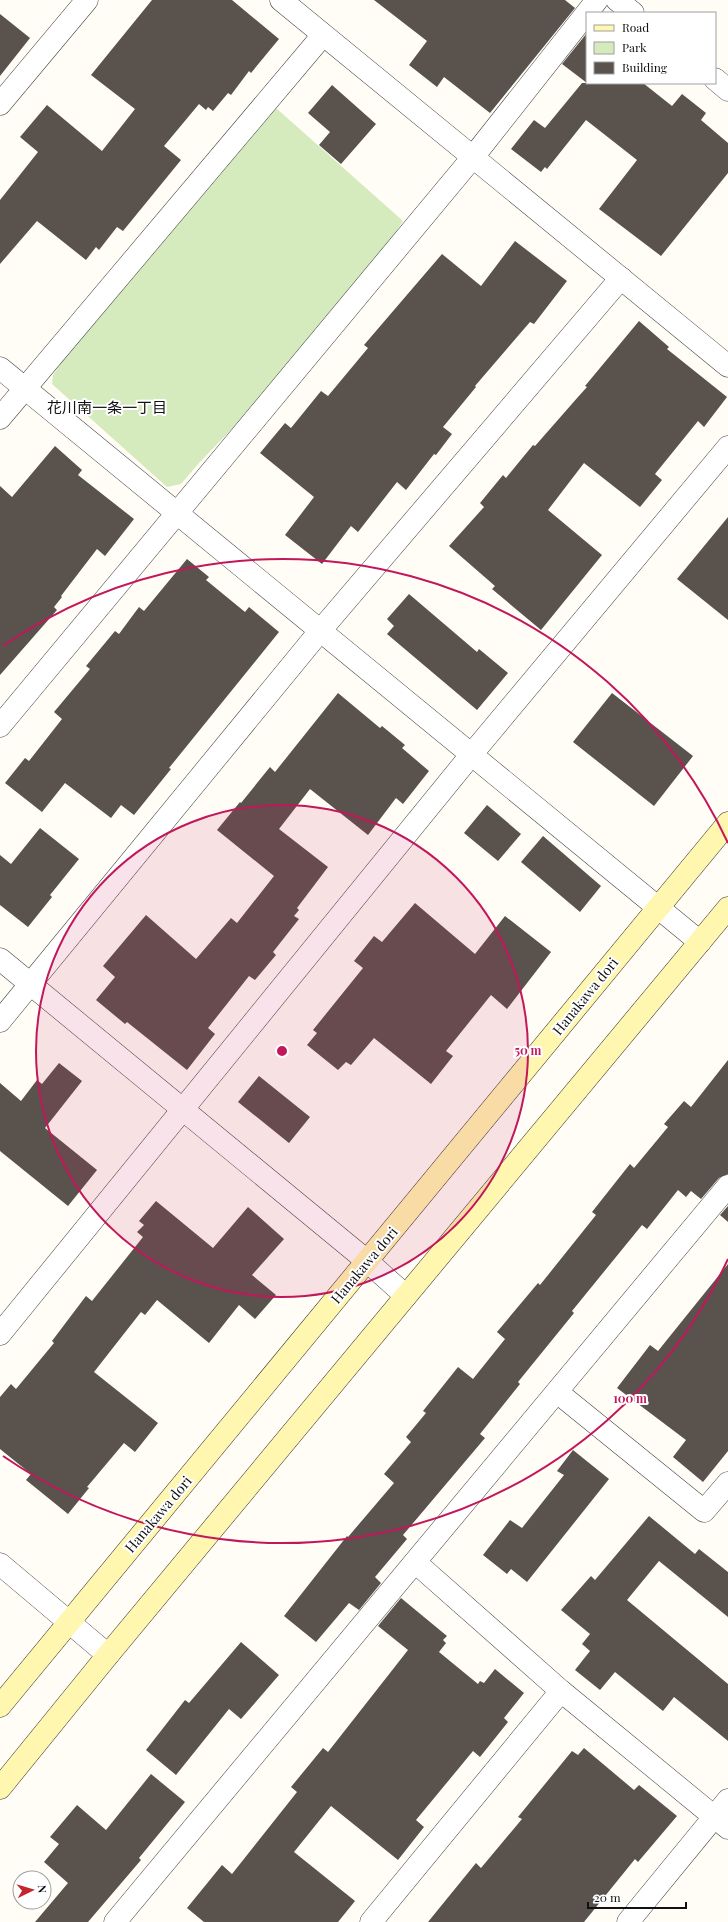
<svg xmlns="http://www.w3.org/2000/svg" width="728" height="1922" font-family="'Playfair Display','Noto Sans JP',serif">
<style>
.green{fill:#d5ebbd}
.building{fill:#5a524d}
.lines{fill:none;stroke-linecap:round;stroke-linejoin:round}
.street-casing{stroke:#444;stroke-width:23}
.secondary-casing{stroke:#333;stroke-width:23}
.street{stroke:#fff;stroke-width:22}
.secondary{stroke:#fff6b0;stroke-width:22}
.ring{fill:none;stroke:#c2185b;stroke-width:2}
.labels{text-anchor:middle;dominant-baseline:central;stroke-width:4;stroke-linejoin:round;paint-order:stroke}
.street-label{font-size:14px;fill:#111;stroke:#fff}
.neighbourhood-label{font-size:15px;fill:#111;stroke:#fff}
.centre{fill:#c2185b;stroke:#fff;stroke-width:2}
.ring-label{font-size:12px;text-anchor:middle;font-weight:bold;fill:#c2185b;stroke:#fff;stroke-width:4;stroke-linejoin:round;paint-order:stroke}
</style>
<rect width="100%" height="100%" fill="#fffdf5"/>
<path class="green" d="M276,108L403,221L343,313L199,463L181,484L167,487L52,384L53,375L122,274Z"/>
<g class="building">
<path d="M152,0H232L279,39L251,73L249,71L231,95L228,93L213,111L208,107L206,110L199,104L164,146L181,160L123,231L117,227L99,250L96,247L86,260L37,221L0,264V200L38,152L20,137L47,105L102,151L135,109L91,75Z"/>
<path d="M374,0H565L575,8L490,113L444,77L437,87L409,65L427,41Z"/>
<path d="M0,14L30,38L0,76Z"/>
<path d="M587,33V83H643L672,106L682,94L706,113L701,120L728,143V173L661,256L599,209L637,160L586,120L547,169L545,167L541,172L511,149L534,120L545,128L582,83H587L562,64Z"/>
<path d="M332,85L376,124L341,164L319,145L330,132L308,113Z"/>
<path d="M515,241L567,281L534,324L530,322L475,386L476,387L443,427L452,434L436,455L434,454L406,490L397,482L358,532L351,526L322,564L285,535L314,497L260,453L285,423L291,428L321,391L328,396L368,348L364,345L442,254L481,286Z"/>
<path d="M639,321L669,347L667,349L727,397L704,427L698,421L655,474L662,480L640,507L584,463L548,510L602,555L541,630L492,589L495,586L449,546L484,507L480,503L503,475L506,478L533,445L535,446L578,397L587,387L585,386Z"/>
<path d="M55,446L82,470L78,475L134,519L105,556L97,549L61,596L62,597L54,607L57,610L0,675V486L12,497Z"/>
<path d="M728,517V620L677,579Z"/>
<path d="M187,559L209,577L206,580L245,612L249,607L279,632L169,768L171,769L134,815L121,805L111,818L65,783L42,812L5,783L25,758L29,761L62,719L54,712L90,669L86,666L115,631L119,634L139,607L144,611Z"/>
<path d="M409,594L477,652L479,649L508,673L477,710L387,634L394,626L387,619Z"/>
<path d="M338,693L380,728L382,726L405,745L402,748L429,771L403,804L396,798L368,835L310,789L279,829L328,867L297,908L299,910L294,916L299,919L273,952L276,955L255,980L249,976L208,1028L215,1034L187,1070L127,1022L125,1024L96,1000L115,977L103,966L146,915L196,959L231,918L237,923L274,876L217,830L240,802L241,803L270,767L275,772Z"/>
<path d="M612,693L693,756L654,806L573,742Z"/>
<path d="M487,805L521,834L498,861L464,833Z"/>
<path d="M40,828L79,859L50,895L52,897L28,927L0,905V855L11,864Z"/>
<path d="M543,836L601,886L580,912L521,862Z"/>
<path d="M415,903L475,954L505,916L551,952L507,1009L491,995L446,1051L453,1056L431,1084L374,1038L351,1065L346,1062L338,1070L307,1045L317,1033L313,1030L363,968L354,961L374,936L382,942Z"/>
<path d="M728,1060V1174L719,1178L701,1199L691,1191L686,1197L678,1190L647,1229L642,1225L572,1311L574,1313L518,1382L520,1384L480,1434L485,1438L403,1535L407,1539L375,1577L381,1583L359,1610L349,1603L316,1642L284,1616L347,1536L348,1537L394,1483L384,1474L411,1442L406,1437L426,1413L423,1411L458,1367L473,1379L505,1339L497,1332L538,1283L540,1285L596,1215L592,1212L630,1164L634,1168L668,1127L664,1124L684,1101L691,1107Z"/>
<path d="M59,1063L82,1081L45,1128L97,1170L68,1206L0,1151V1083L21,1101L37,1080L42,1084Z"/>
<path d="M259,1076L310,1117L289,1143L238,1102Z"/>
<path d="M156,1201L213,1248L248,1207L284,1239L252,1275L276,1295L255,1319L239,1305L209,1343L157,1300L145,1315L141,1312L94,1372L158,1423L135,1452L124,1443L87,1487L89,1488L68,1514L26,1480L31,1474L0,1449V1397L11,1384L16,1389L54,1343L52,1341L86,1296L92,1301L143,1237L137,1232L144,1225L139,1221Z"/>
<path d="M728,1206V1222L720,1215Z"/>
<path d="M728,1264V1451L703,1482L673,1457L686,1440L617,1388L650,1345L658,1351Z"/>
<path d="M573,1450L609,1479L527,1582L511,1569L507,1574L483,1555L510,1520L522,1528L564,1475L557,1471Z"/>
<path d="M649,1516L695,1554L699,1549L728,1572V1617L659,1561L627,1600L728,1684V1741L674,1697L663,1711L615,1672L600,1690L575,1670L590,1651L582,1644L590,1634L561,1610L591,1576L595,1580Z"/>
<path d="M401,1598L447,1636L443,1640L446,1643L439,1652L478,1684L480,1681L484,1683L495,1669L524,1693L504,1718L508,1722L480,1757L473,1751L416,1820L424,1827L398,1860L331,1806L294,1852L355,1901L338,1922H204L187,1908L222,1865L232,1874L297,1792L291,1787L323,1748L328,1752L408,1650L378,1626Z"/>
<path d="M241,1642L279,1675L241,1719L229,1709L176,1775L146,1750L185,1700L189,1703Z"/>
<path d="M584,1748L634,1790L639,1785L677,1816L638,1862L635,1859L584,1922H428L476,1863L481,1868L522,1819L518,1817L572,1751L578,1755Z"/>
<path d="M151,1774L185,1802L139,1858L141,1860L88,1922H35L68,1883L44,1862L59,1844L50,1837L77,1805L106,1830Z"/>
</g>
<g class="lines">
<g class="street-casing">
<g id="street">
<path d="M281,0L728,366"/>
<path d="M617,0L633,13"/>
<path d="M715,79L728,90"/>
<path d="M0,104L87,0"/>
<path d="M0,368L700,942"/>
<path d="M0,418L323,35"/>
<path d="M0,726L473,157L597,0"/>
<path d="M0,959L367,1261L406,1296"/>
<path d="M0,1021L320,631L621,278"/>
<path d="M0,1334L471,755L728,447"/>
<path d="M557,1392L704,1511L728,1483"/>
<path d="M415,1562L561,1691L728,1828"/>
<path d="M0,1564L108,1655"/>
<path d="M115,1922L728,1186"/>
<path d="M371,1922L561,1691"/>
<path d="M628,1922L728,1800"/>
</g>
</g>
<g class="secondary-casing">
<g id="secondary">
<path d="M0,1706L728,823"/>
<path d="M0,1788L108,1655L728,908"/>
</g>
</g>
<use href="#street" class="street"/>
<use href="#secondary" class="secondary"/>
</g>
<circle cx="282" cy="1051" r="246" fill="#c2185b" fill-opacity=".12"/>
<g class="ring">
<circle cx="282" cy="1051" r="246"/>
<path d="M728 1259A492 492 0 0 1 3 1456M3 646A492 492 0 0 1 728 843"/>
</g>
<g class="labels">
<g class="street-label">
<text transform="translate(585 996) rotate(-51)">Hanakawa dori</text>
<text transform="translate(364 1265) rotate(-50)">Hanakawa dori</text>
<text transform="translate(158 1514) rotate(-50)">Hanakawa dori</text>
</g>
<g class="neighbourhood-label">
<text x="107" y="407">花川南一条一丁目</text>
</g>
</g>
<circle cx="282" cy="1051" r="6" class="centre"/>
<g class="ring-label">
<text x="528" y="1055">50 m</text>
<text x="630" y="1403">100 m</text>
</g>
<rect x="586" y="12" width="130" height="72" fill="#ffffff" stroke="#a0a0a0"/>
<rect x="594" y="25" width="20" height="6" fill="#fff6b0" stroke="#a0a0a0"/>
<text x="622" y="32" font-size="12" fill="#111111">Road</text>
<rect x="594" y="42" width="20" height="12" fill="#d5ebbd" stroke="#a0a0a0"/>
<text x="622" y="52" font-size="12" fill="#111111">Park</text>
<rect x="594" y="62" width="20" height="12" fill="#5a524d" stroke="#a0a0a0"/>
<text x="622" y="72" font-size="12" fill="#111111">Building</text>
<g transform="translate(32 1890) rotate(85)"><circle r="19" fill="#ffffff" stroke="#a0a0a0"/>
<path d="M0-3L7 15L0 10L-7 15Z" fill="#c4262e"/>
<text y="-6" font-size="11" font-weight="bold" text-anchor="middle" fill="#111111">N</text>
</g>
<path d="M588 1902v6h98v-6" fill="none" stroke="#111111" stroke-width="2"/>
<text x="594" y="1902" font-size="12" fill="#111111" stroke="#ffffff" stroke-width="3" paint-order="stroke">20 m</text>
</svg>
